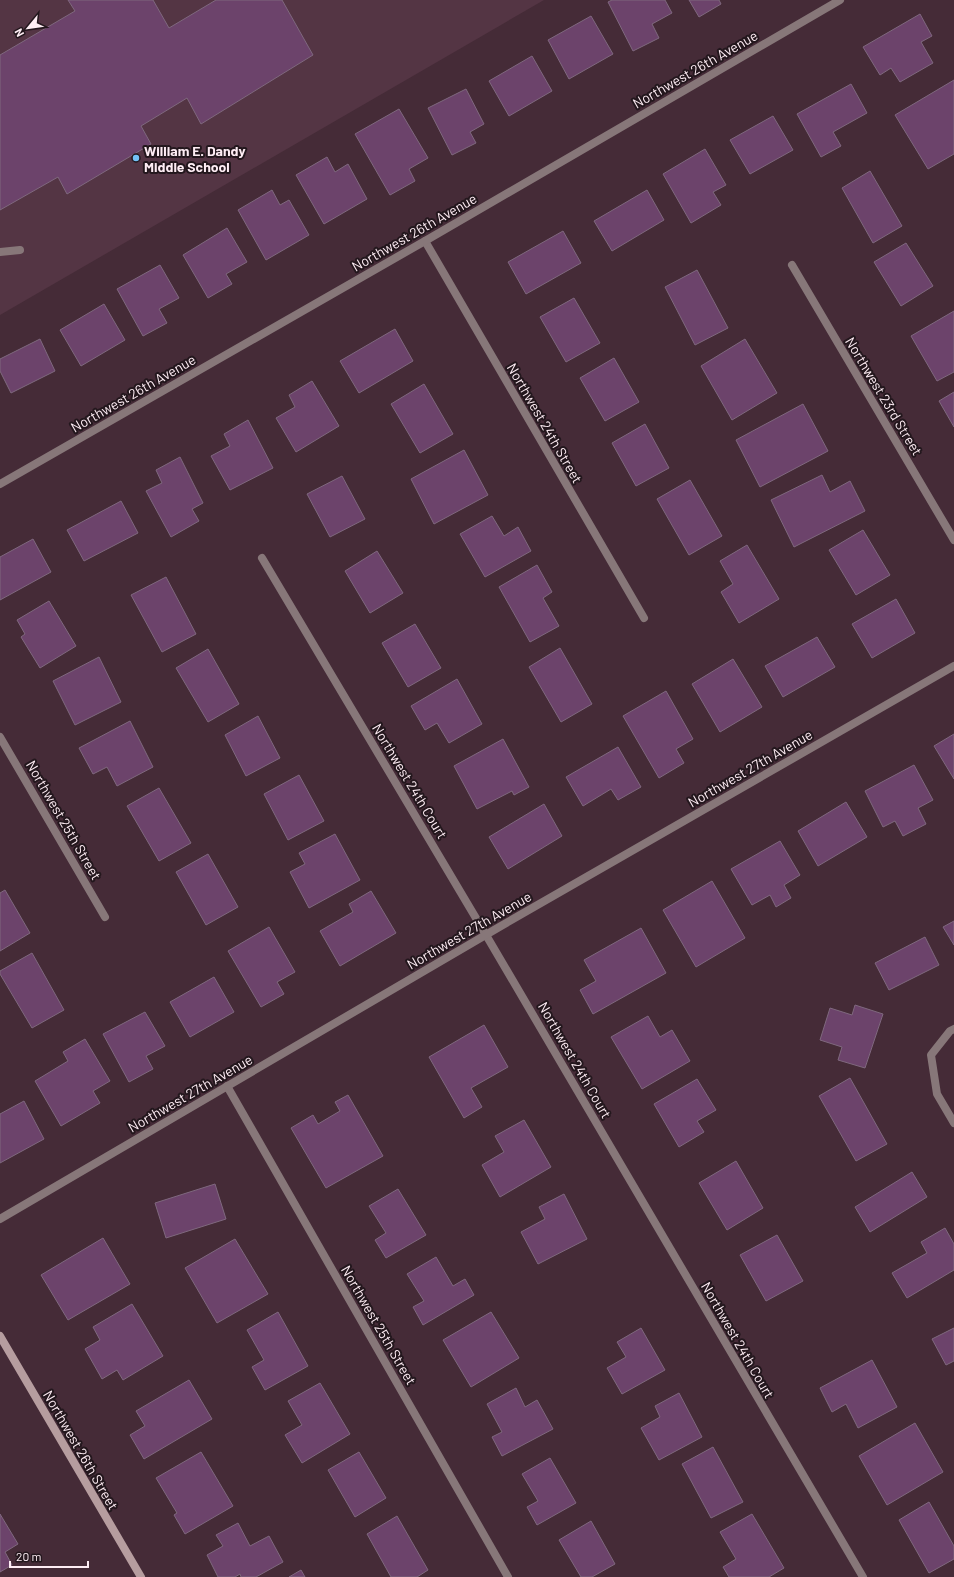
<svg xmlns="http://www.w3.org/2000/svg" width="954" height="1577" font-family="Barlow,sans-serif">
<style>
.built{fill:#543544}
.building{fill:#6c436b;stroke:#7f687e}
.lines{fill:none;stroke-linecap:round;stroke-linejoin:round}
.lane{stroke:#877779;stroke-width:8}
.street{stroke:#877779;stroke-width:8}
.secondary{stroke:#b69d9f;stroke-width:8}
.poi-dot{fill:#73c1f6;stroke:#23171d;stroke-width:1.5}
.labels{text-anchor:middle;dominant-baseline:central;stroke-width:4;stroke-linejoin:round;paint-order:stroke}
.street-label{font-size:14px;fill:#feedf4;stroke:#23171d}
.poi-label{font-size:14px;font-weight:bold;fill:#feedf4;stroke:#23171d;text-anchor:start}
</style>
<rect width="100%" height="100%" fill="#452b37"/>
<path class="built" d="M0,0H544L0,315Z"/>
<g class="building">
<path d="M68,0H153L169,28L216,0H282L313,55L201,124L187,98L141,126L151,144L67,194L58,177L0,210V55L75,11Z"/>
<path d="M612,0H665L672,13L652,24L659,38L633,51L608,2Z"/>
<path d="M689,0H719L721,4L699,17Z"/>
<path d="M920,14L932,36L921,42L933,63L900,82L891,68L880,75L863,47Z"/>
<path d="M591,16L613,54L569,79L548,40Z"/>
<path d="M532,56L552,91L509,116L489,81Z"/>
<path d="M954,80V154L928,169L895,115Z"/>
<path d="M851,84L867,113L833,132L841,146L821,157L797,114Z"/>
<path d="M466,89L484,124L470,132L476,143L452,155L428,108Z"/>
<path d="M399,109L428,158L409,169L415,181L390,195L355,134Z"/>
<path d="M773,116L793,150L750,174L730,140Z"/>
<path d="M705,149L726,185L713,192L721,205L691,223L663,174Z"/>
<path d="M327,157L335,172L348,164L367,199L324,224L296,175Z"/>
<path d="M870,171L902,226L873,243L842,188Z"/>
<path d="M272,190L280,205L289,200L309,235L266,260L238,210Z"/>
<path d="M647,190L664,220L612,251L594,221Z"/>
<path d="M227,228L247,262L226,274L232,284L208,298L183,255Z"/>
<path d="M563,231L581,263L526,294L508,262Z"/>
<path d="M906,243L933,286L901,306L874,262Z"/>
<path d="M160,265L179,298L159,309L167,323L143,336L117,289Z"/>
<path d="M697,270L728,328L695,345L665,287Z"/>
<path d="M574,298L600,343L566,362L540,317Z"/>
<path d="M104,304L125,340L81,366L60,330Z"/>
<path d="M954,311V372L937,381L911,336Z"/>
<path d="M395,329L413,361L359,393L340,361Z"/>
<path d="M40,339L55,371L11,393L0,371V359Z"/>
<path d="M745,339L777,393L732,420L701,366Z"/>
<path d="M614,358L639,402L605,421L580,378Z"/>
<path d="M312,381L339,426L296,452L276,418L295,407L289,395Z"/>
<path d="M424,384L453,434L420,453L391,404Z"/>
<path d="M954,392V427L939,401Z"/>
<path d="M803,404L828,451L760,487L736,440Z"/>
<path d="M248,420L273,468L230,490L211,456L230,446L224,434Z"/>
<path d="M645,424L669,468L636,486L612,443Z"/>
<path d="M464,450L488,495L434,524L411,479Z"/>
<path d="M180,457L203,503L192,509L199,521L171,537L146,491L162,483L156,470Z"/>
<path d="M822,475L830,492L850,481L865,511L794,547L771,500Z"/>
<path d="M342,476L365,519L330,537L307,494Z"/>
<path d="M690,480L722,536L689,555L657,499Z"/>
<path d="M121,501L138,533L84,561L67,530Z"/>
<path d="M492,516L504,536L518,527L531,551L485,577L460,534Z"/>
<path d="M863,530L890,575L856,595L829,550Z"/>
<path d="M33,539L51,572L0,600V557Z"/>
<path d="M747,545L779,599L739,623L721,592L733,584L720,561Z"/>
<path d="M377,551L403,593L370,613L345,571Z"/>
<path d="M537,565L552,592L543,598L559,626L530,642L499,587Z"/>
<path d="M166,577L196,634L162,652L131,595Z"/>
<path d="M896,599L915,633L872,658L852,624Z"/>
<path d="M49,601L76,646L40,668L21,637L25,634L17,620Z"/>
<path d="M415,624L441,668L408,687L382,643Z"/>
<path d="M817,637L835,667L783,697L765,666Z"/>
<path d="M560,648L592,704L561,722L529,667Z"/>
<path d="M208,649L239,704L208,722L176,668Z"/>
<path d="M99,657L121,702L75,725L53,681Z"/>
<path d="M733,659L762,707L720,732L692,684Z"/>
<path d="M457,679L482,724L449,743L437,723L425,730L411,706Z"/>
<path d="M666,691L693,739L676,749L684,763L659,778L623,716Z"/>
<path d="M258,716L280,758L246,776L225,735Z"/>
<path d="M130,721L153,767L117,786L107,767L93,774L79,748Z"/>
<path d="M954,734V779L934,746Z"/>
<path d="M503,739L529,787L514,795L512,791L477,809L454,766Z"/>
<path d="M618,747L641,787L618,800L611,789L583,806L566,777Z"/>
<path d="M914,765L933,800L918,808L926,824L903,836L895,821L883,827L865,791Z"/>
<path d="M299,775L324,821L288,840L264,794Z"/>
<path d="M159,788L191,843L159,861L127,806Z"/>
<path d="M846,802L867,837L818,866L798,831Z"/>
<path d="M544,804L562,836L508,869L489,837Z"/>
<path d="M335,834L360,880L309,908L290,872L305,864L299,853Z"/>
<path d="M780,841L800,875L784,885L791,898L776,907L770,895L752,905L731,869Z"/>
<path d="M208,854L238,907L206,925L176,872Z"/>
<path d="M712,881L745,938L696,967L663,910Z"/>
<path d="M5,890L30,933L0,951V893Z"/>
<path d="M371,891L396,933L340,966L320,931L353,912L349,904Z"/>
<path d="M954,921V945L943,927Z"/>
<path d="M269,927L295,972L277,982L284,994L261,1007L228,951Z"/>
<path d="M641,928L666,973L593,1014L580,990L596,981L584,960Z"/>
<path d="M925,937L939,965L889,990L875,963Z"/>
<path d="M32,953L64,1010L32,1028L0,974V971Z"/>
<path d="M214,977L234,1012L190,1037L170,1002Z"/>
<path d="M855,1005L883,1014L865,1068L838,1060L842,1047L820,1040L830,1008L852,1015Z"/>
<path d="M145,1012L165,1046L146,1056L153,1069L129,1082L103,1034Z"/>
<path d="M648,1016L660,1037L672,1030L690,1061L642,1089L611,1037Z"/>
<path d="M484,1025L508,1067L471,1088L482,1107L464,1118L429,1057Z"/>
<path d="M85,1039L110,1081L93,1091L100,1103L61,1126L35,1081L68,1061L63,1052Z"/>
<path d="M850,1078L887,1144L856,1161L819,1096Z"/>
<path d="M697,1079L716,1110L697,1121L704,1132L679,1147L654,1104Z"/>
<path d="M348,1095L383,1156L326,1188L291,1128L313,1115L318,1124L340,1111L335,1102Z"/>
<path d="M24,1101L44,1139L0,1163V1114Z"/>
<path d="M524,1120L551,1167L500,1197L482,1165L504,1152L495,1136Z"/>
<path d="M736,1161L763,1208L727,1230L699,1183Z"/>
<path d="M912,1172L927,1197L870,1232L855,1207Z"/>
<path d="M215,1184L226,1219L166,1238L155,1203Z"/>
<path d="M398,1189L426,1235L386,1258L375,1240L386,1233L369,1206Z"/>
<path d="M564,1194L587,1239L538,1264L521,1232L545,1219L539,1207Z"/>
<path d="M945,1228L954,1244V1270L907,1298L892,1273L927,1253L921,1242Z"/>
<path d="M777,1235L803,1281L766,1301L740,1255Z"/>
<path d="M103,1238L130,1284L68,1320L41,1275Z"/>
<path d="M235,1239L268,1294L217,1323L185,1268Z"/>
<path d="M436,1257L453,1286L465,1279L474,1295L423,1325L413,1307L424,1301L407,1274Z"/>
<path d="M132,1304L163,1356L123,1380L117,1370L102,1379L85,1349L100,1340L93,1327Z"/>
<path d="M278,1312L308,1366L265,1390L252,1367L264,1360L247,1330Z"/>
<path d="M491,1312L519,1358L471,1387L443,1340Z"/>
<path d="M641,1328L665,1370L622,1394L607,1368L626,1357L617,1342Z"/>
<path d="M954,1328V1361L946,1365L932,1339Z"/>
<path d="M872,1360L897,1407L858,1428L846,1404L832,1412L820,1388Z"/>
<path d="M189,1380L212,1419L144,1459L130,1435L145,1426L136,1411Z"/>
<path d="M320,1383L350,1434L302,1463L285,1435L302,1425L288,1401Z"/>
<path d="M516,1388L525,1407L537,1400L553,1429L502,1456L492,1437L502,1432L487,1404Z"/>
<path d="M679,1393L702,1437L659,1460L641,1428L660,1417L655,1406Z"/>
<path d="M915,1423L943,1472L887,1505L859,1456Z"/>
<path d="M713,1447L743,1502L711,1518L682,1464Z"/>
<path d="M201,1452L233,1506L185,1534L174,1515L177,1513L156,1478Z"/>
<path d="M359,1452L386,1498L355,1517L328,1470Z"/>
<path d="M550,1458L576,1503L537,1525L527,1507L538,1501L522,1474Z"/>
<path d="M929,1502L954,1546V1559L929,1573L899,1520Z"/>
<path d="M0,1514L18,1544L5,1552L12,1565L0,1572Z"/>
<path d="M752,1514L784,1568L769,1577H729L723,1567L736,1559L720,1532Z"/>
<path d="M397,1516L428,1570L417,1577H391L367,1534Z"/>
<path d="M591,1521L615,1564L592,1577H581L559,1540Z"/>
<path d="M238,1523L250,1546L269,1536L283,1562L256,1577H241L240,1574L235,1577H218L207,1555L223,1546L216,1535Z"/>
<path d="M301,1570L305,1577H289Z"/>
</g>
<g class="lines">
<path class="lane" d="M0,252L20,250"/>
<g class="street">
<path d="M425,241L644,618"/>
<path d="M792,265L954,540"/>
<path d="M0,484L425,241L840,0"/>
<path d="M262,558L486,935L863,1577"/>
<path d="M0,737L105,917"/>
<path d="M954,1029L950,1031L931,1055L937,1094L954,1123"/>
<path d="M227,1086L508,1577"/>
<path d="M0,1219L501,926L954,666"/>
</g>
<path class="secondary" d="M0,1336L141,1577"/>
</g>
<circle class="poi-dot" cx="136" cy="158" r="4"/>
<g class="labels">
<g class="street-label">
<text transform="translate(695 69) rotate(-30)">Northwest 26th Avenue</text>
<text transform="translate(414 232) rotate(-30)">Northwest 26th Avenue</text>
<text transform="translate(133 393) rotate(-30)">Northwest 26th Avenue</text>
<text transform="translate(884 396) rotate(59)">Northwest 23rd Street</text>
<text transform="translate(545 423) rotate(60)">Northwest 24th Street</text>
<text transform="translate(750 768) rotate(-30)">Northwest 27th Avenue</text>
<text transform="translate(410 781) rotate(59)">Northwest 24th Court</text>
<text transform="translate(64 820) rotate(60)">Northwest 25th Street</text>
<text transform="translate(469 930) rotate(-30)">Northwest 27th Avenue</text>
<text transform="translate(575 1060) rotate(60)">Northwest 24th Court</text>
<text transform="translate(190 1093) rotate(-30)">Northwest 27th Avenue</text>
<text transform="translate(379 1325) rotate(60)">Northwest 25th Street</text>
<text transform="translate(738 1340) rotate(60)">Northwest 24th Court</text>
<text transform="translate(81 1450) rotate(60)">Northwest 26th Street</text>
</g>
<g class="poi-label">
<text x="144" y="150">William E. Dandy<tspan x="144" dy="16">Middle School</tspan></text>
</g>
</g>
<g transform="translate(28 28) rotate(241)" stroke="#23171d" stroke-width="3" paint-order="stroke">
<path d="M0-3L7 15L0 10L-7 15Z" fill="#feedf4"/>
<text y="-6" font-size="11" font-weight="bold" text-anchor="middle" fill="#feedf4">N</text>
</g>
<path d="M10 1561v6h78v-6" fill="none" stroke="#feedf4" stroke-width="2"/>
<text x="16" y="1561" font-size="12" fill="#feedf4" stroke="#23171d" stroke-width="3" paint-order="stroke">20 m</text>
</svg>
